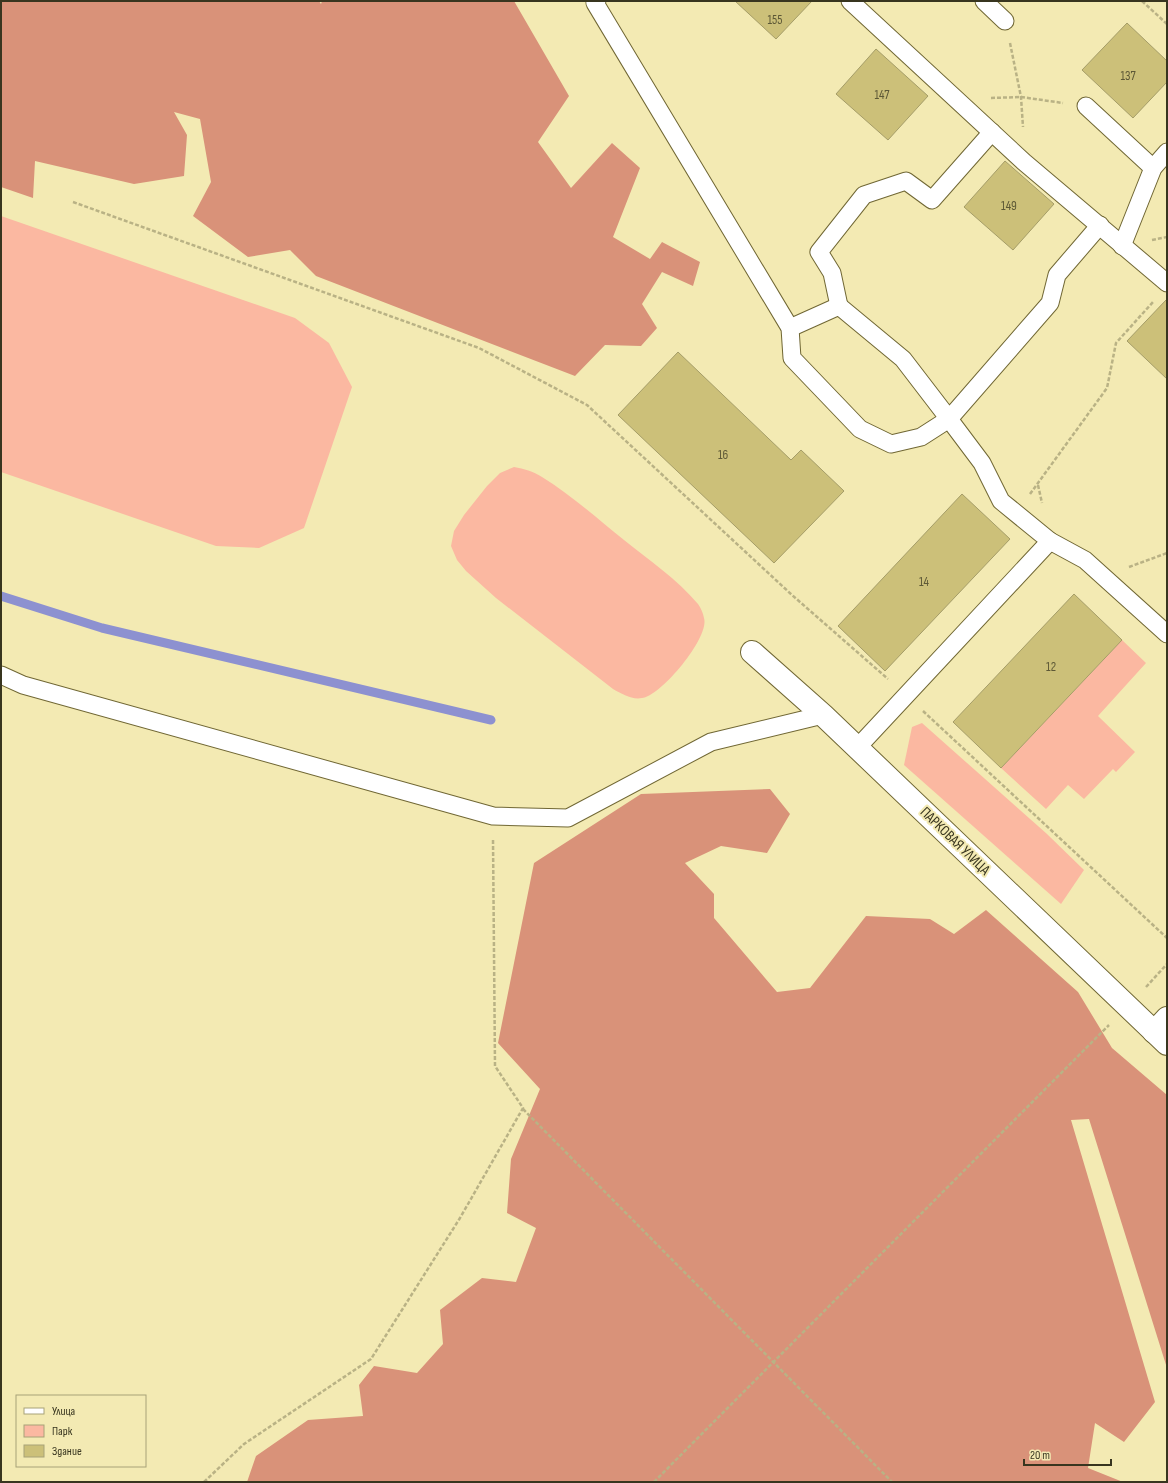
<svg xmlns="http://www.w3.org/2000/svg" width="1168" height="1483" font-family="'Sofia Sans Condensed',sans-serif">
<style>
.green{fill:#fbb8a1}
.forest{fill:#d99279}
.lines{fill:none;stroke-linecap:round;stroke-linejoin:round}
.stream{stroke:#8d91d0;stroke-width:9}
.building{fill:#ccc079;stroke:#a59d68}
.lane-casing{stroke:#706734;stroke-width:19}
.street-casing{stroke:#706734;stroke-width:24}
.path{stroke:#b9b285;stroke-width:2.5;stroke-dasharray:4 2;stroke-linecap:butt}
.lane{stroke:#fff;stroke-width:17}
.street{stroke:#fff;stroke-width:22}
.labels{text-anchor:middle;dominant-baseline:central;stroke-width:4;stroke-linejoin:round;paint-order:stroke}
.number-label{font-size:13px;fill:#5d5836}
.street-label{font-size:15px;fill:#38351f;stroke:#f3eab3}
</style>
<rect width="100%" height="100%" fill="#f3eab3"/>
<g class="green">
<path d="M1,216L295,318L329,343L352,387L304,528L259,548L216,546L1,472Z"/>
<path d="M514,467C524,469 533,471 542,477C571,495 598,519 624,540C649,560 677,579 698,604C701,608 703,613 704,618C710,637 661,696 642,698C632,700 622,694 613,689L496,598L466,571L457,560L451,546L454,531L464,515L487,486L500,473Z"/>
<path d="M1122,640L1146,663L1098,716L1135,752L1116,772L1113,769L1084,799L1068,785L1046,809L1001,768Z"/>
<path d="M922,723L1047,834L1084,870L1061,904L904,765L912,727Z"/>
</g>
<g class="forest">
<path d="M1,1H319L321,4L322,1H514L569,96L538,142L571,188L612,143L640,168L613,237L650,259L662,242L700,262L693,286L662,272L642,304L657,328L641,346L605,345L575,376L316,276L290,250L248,257L193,216L211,182L200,119L174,112L187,135L184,176L134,184L35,161L33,198L1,187Z"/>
<path d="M770,789L790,814L767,853L721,846L685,863L714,894V918L777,992L810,988L866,916L930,919L954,934L986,910L1078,992L1112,1048L1167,1095V1368L1089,1119L1071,1120L1155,1402L1124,1442L1095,1423L1088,1468L1123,1482H247L256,1456L308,1420L363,1416L359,1385L374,1366L417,1373L443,1344L440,1310L482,1278L516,1282L536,1228L507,1213L511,1159L540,1089L498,1043L534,863L641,794Z"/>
</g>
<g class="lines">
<path class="stream" d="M1,596L102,628L491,720"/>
</g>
<g class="building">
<path d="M735,1H812L776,39Z"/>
<path d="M1127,23L1167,61V82L1133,118L1082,70Z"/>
<path d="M876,49L928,96L888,140L836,94Z"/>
<path d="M1005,161L1054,204L1013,250L964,207Z"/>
<path d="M1166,300H1167V379L1127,341Z"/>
<path d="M678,352L791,460L801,450L844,491L774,563L618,415Z"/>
<path d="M962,494L1010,539L885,671L838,626Z"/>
<path d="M1074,594L1122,640L1001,768L953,722Z"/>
</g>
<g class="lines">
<g class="lane-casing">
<g id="lane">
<path d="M597,1L595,3L790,328L792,358L860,429L891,444L921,437L949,419L982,463L1001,501L1050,541L857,748"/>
<path d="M850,1L1024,162L1167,283"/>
<path d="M984,1L1005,21"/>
<path d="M1086,106L1153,168"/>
<path d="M1122,246L1153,168L1167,152"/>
<path d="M839,306L832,273L819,252L864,195L906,181L932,200L992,132"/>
<path d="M790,328L839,306L903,359L949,419L1050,303L1057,275L1100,225"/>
<path d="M1050,541L1085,560L1167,634"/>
<path d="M1,675L23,685L493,816L568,818L711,742L823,715"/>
</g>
</g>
<g class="street-casing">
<g id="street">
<path d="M752,652L823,715L1167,1044"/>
<path d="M1154,1032L1167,1018"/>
</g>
</g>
<g class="path">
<path d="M1142,1L1167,24"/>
<path d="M1010,43L1021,97L1023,127"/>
<path d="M991,98L1021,97L1063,103"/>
<path d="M73,202L479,348L587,405L792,595L888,679"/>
<path d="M1152,240L1167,237"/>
<path d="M1038,485L1042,503"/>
<path d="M1030,494L1107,388L1116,343L1153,302"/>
<path d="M1129,567L1167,553"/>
<path d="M923,711L1167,938"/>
<path d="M1146,987L1167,964"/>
<path d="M523,1109L892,1482"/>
<path d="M204,1482L244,1444L371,1359L460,1218L523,1108L495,1066L493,839"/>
<path d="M654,1482L1109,1025"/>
</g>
<use href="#lane" class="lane"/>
<use href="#street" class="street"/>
</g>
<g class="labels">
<g class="number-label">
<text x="775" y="20">155</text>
<text x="1128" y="76">137</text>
<text x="882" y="95">147</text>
<text x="1009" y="206">149</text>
<text x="723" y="455">16</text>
<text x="924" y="582">14</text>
<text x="1051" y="667">12</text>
</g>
<g class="street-label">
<text transform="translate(955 841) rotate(44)">ПАРКОВАЯ УЛИЦА</text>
</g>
</g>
<rect width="1168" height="1483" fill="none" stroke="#38351f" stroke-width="4"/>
<rect x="16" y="1395" width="130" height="72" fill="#f3eab3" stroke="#a8a278"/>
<rect x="24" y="1408" width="20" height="6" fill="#ffffff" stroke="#a8a278"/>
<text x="52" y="1415" font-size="12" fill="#38351f">Улица</text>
<rect x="24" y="1425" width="20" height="12" fill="#fbb8a1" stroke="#a8a278"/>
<text x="52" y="1435" font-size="12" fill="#38351f">Парк</text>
<rect x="24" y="1445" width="20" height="12" fill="#ccc079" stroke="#a8a278"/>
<text x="52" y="1455" font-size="12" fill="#38351f">Здание</text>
<path d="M1024 1459v6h87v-6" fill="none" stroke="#38351f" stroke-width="2"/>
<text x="1030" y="1459" font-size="12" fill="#38351f" stroke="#f3eab3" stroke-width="3" paint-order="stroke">20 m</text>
</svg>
